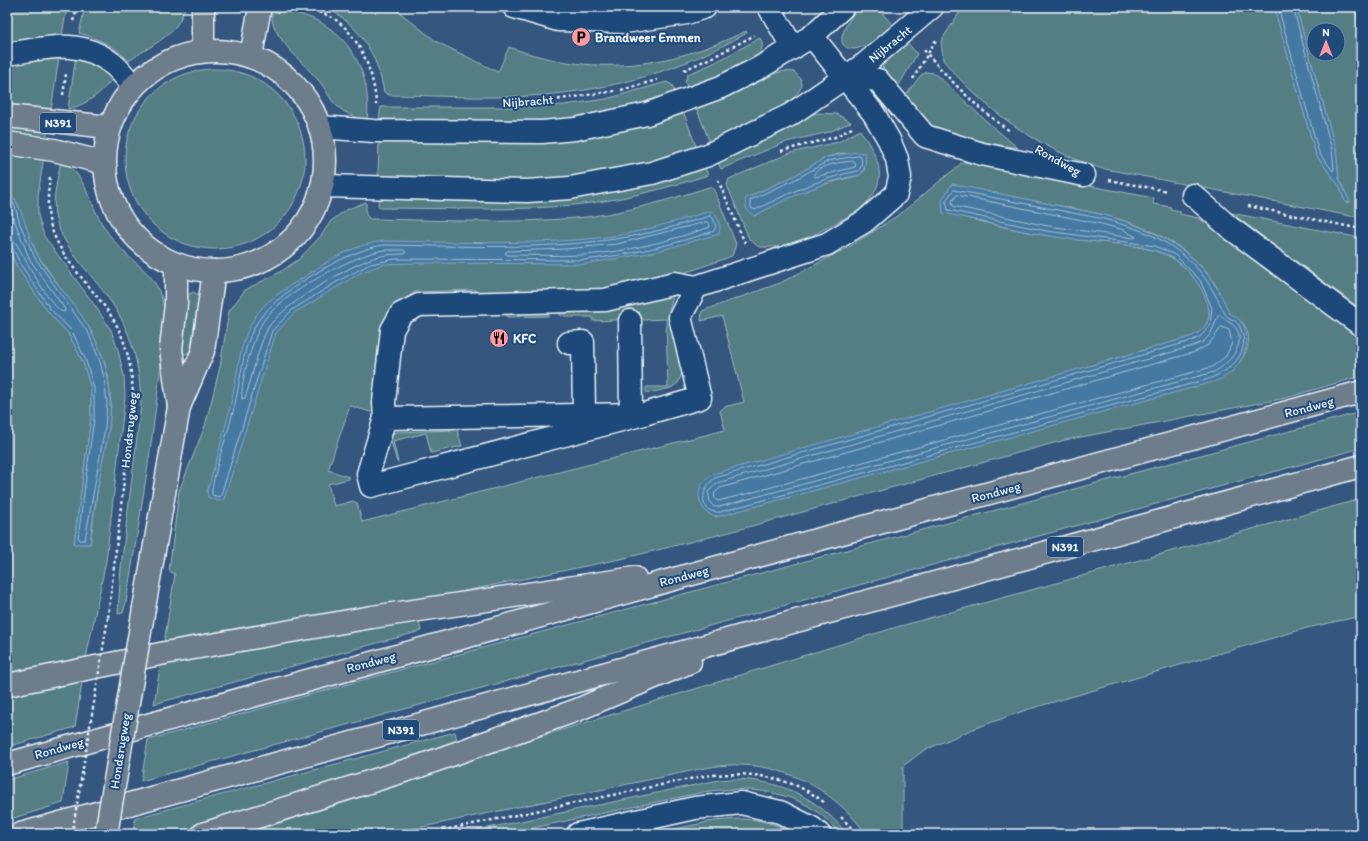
<svg xmlns="http://www.w3.org/2000/svg" width="1368" height="841" font-family="Itim,sans-serif">
<style>
.green{fill:#557d84;stroke:#9eb7be;fill-rule:evenodd}
.water{fill:#4479a1;stroke:#86a9c4}
.lines{fill:none;stroke-linecap:round;stroke-linejoin:round}
.shore{stroke:#a6c1d5;stroke-width:1}
.minor-casing{stroke:#e8f1f8;stroke-width:25}
.major-casing{stroke:#e8f1f8;stroke-width:25}
.path{stroke:#e8f1f8;stroke-width:2.5;stroke-dasharray:3 3;stroke-linecap:butt}
.minor{stroke:#1f4a7a;stroke-width:22}
.major{stroke:#6d7d8c;stroke-width:22}
.major-bridge-casing{stroke:#e8f1f8;stroke-width:25;stroke-linecap:butt}
.path-bridge{stroke:#e8f1f8;stroke-width:2.5;stroke-dasharray:3 3;stroke-linecap:butt}
.major-bridge{stroke:#6d7d8c;stroke-width:22}
.labels{text-anchor:middle;dominant-baseline:central;stroke-width:4;stroke-linejoin:round;paint-order:stroke}
.shield{fill:#1f4a7a;stroke:#acbfd2;stroke-width:1}
.shield-label{font-size:12px;font-weight:bold;fill:#e8f1f8}
.poi-label{font-size:13px;font-weight:bold;fill:#e8f1f8;stroke:#1f4a7a;text-anchor:start}
.street-label{font-size:13px;fill:#e8f1f8;stroke:#1f4a7a}
</style>
<rect width="100%" height="100%" fill="#35567f"/>
<filter id="ink" filterUnits="userSpaceOnUse"><feTurbulence type="fractalNoise" baseFrequency=".025" numOctaves="2"/><feDisplacementMap in="SourceGraphic" scale="8" xChannelSelector="R" yChannelSelector="G"/><feConvolveMatrix kernelMatrix="1 2 1 2 8 2 1 2 1" color-interpolation-filters="sRGB"/></filter>
<g filter="url(#ink)">
<g class="green">
<path d="M7,7H67L62,35L7,44Z"/>
<path d="M85,7H185C178,36 150,45 129,61C114,46 100,39 79,33Z"/>
<path d="M325,7H393L437,42L498,72L509,47C592,77 667,69 746,31L747,33C669,77 593,95 504,97C465,98 427,95 389,95L384,92C377,54 360,25 325,7Z"/>
<path d="M859,7H877L895,28C885,34 865,49 853,49C828,47 852,15 859,7Z"/>
<path d="M963,7H1274L1316,155L1340,187L1345,202H1350L1339,179L1336,150L1296,7H1354L1361,30V218L1100,168C1039,149 983,109 943,60L941,41ZM1314,30H1338V54H1314Z"/>
<path d="M273,12C280,12 287,12 295,13C345,24 373,70 367,120C356,118 346,114 337,106C329,99 326,89 319,81C308,67 265,32 273,12Z"/>
<path d="M760,38C764,44 762,52 757,56L732,70L688,90L685,81L688,74L714,63Z"/>
<path d="M907,42L917,54L898,87L882,67L889,58Z"/>
<path d="M76,56L85,58L114,77C101,93 89,104 68,109Z"/>
<path d="M59,57L51,111L7,104V64Z"/>
<circle cx="215" cy="159" r="90"/>
<path d="M786,71L794,72L801,79L802,86C787,115 739,130 710,143L696,107L766,75Z"/>
<path d="M927,72L933,73L939,77L984,119L1018,148L939,134L931,126L929,127L905,96L921,75Z"/>
<path d="M667,82L672,85L676,94L632,107L572,119L534,122L379,119L381,107H527L564,105L606,99Z"/>
<path d="M683,111L697,149L659,161L584,176L529,181L378,179L379,139Z"/>
<path d="M817,113L836,114L851,122L829,132L786,142L721,169L717,161L803,118Z"/>
<path d="M7,123L48,130L46,139L7,134Z"/>
<path d="M860,130C881,161 891,183 858,211L791,247H759L749,239L727,185L729,179L790,153L838,142ZM843,153L865,158L864,171L860,175L821,185L790,197L754,216L746,198L794,176L827,157Z"/>
<path d="M7,152L44,156L38,195V215L44,236L96,307L111,330L118,350L124,376L125,397L106,561L86,658L7,676V245L17,267L49,313L68,333L83,362L91,389V418L74,543L90,544L100,471L109,428L111,404L108,376L104,360L92,332L38,256L23,222L18,204L7,188Z"/>
<path d="M61,160C88,177 88,202 104,227C110,237 119,247 127,255C140,267 152,274 159,291C171,318 162,351 159,380C151,454 138,528 126,602L123,613L118,614L121,567L141,405C140,366 132,331 109,299C91,273 61,247 55,215C52,197 58,178 61,160Z"/>
<path d="M963,162L1154,198L1153,204L1171,207L1170,209L1180,211V214L1198,218L1211,226L1212,224L1361,333V376L1286,398L1065,440L730,532L625,558L455,593L164,643L175,574L169,571L179,491L205,426L220,367L229,311L245,290L280,272L298,260L320,237L331,221L339,215L348,209L366,202V215L370,219C439,220 508,224 576,218C621,214 666,201 709,187L714,189L736,244L732,256L696,269L616,292L481,296L475,290L415,292L399,304L375,410L371,412L350,406L328,470L349,477V479L328,484L334,506L353,501L357,503L362,522L725,430L720,411L724,407L744,402L722,316L701,321L702,311L780,283L849,247L900,214ZM952,184C969,190 986,192 1003,195C1036,202 1071,207 1104,215C1145,225 1185,243 1211,278C1219,288 1222,303 1229,313C1232,317 1238,318 1242,322C1260,344 1237,370 1218,380L715,517L908,419L1190,337C1201,333 1211,323 1209,309C1205,290 1190,269 1172,258C1147,243 1095,243 1065,238C1032,234 999,226 966,218Z"/>
<path d="M704,166L708,175C667,188 626,199 583,204C516,212 447,208 380,208L378,205L379,198Z"/>
<path d="M1231,213L1361,238V283L1356,285L1361,309Z"/>
<path d="M193,292L199,295V298L190,351L187,354L182,353L179,349L188,295Z"/>
<path d="M674,294L668,313L682,373L678,383L671,388L649,393L646,392V387H668L666,319L644,320L638,314H622L616,320L593,321V317H566L565,315H559V309H549V316L507,317V310Z"/>
<path d="M1361,412V448L141,781L148,740L359,681Z"/>
<path d="M457,430L462,446L431,453L426,433L393,441L398,462H397L389,435L396,432Z"/>
<path d="M1361,499V616L1307,628L1026,710L973,729L923,751L903,766V834H866C838,794 791,766 741,765C723,764 704,768 686,772L389,834H236L444,766L897,627Z"/>
<path d="M418,618L421,631L154,704L161,661Z"/>
<path d="M83,677L75,727L7,747V694Z"/>
<path d="M455,732L458,743L181,834H133L135,818Z"/>
<path d="M69,762L63,803L7,820V780Z"/>
<path d="M731,779C778,779 818,797 847,834H839C809,792 757,786 709,791L504,834H459L719,780Z"/>
<path d="M738,819C759,819 776,823 793,834H651L713,821Z"/>
</g>
<g class="water">
<path d="M1274,7H1296L1336,150L1339,179L1350,202H1345L1340,187L1316,155Z"/>
<path d="M857,152L865,153C866,161 866,169 860,175C822,181 788,198 754,216L747,210L745,201L746,198L794,176L827,157Z"/>
<path d="M952,184L1104,215C1160,230 1208,256 1229,313C1256,324 1249,359 1229,374C1223,379 1214,382 1206,384L720,516C703,518 693,496 703,482C706,479 710,477 713,474L1190,337C1201,333 1211,323 1209,310C1205,290 1190,269 1173,258C1146,242 1094,243 1062,238C1022,232 983,221 943,213L942,200Z"/>
<path d="M7,188C24,207 26,234 38,256C54,283 78,306 92,333C108,363 113,395 109,427C108,441 103,455 101,469C96,494 93,519 90,544H74L91,418V389L83,362L68,333L49,313L17,267L7,245Z"/>
<path d="M711,211C719,217 721,225 719,234L654,252L585,264L418,263L384,264L362,272L294,313L276,333L224,499L219,501L208,497L207,492C217,458 227,424 234,389C239,364 241,336 257,314C270,296 294,284 312,272C334,257 357,244 384,241C460,242 538,246 614,236C647,231 679,220 711,211Z"/>
</g>
<g class="lines">
<g class="shore">
<path d="M1278,7L1319,153L1333,171L1334,169L1332,150L1293,7"/>
<path d="M857,156H860C863,160 862,168 858,171C821,178 789,193 755,210L751,208L750,200L796,179L828,161Z"/>
<path d="M854,161L856,163L855,167L815,177L813,176C818,164 843,162 854,161Z"/>
<path d="M954,190L1104,219C1124,225 1148,231 1166,243C1198,263 1209,281 1225,314C1228,319 1235,319 1239,325C1254,353 1229,373 1205,380L720,512C698,514 700,488 715,478L1191,341L1200,337L1210,326L1212,308L1200,280L1175,255L1155,246L1047,231L948,210L946,201Z"/>
<path d="M7,194L15,206L20,224L35,258L89,334L100,362L104,377L107,404L105,427L85,540H80L78,538L94,418V388L86,361L72,331L51,310L21,265L12,247L7,245"/>
<path d="M957,195L1102,224L1124,230L1136,237L1134,238L1048,226L953,206L952,202Z"/>
<path d="M7,202L30,260L65,309L64,312C52,311 23,255 16,243L7,240"/>
<path d="M710,216L713,218L716,226L714,231C672,245 629,255 584,260L395,259L370,264L340,280L292,310L272,331L221,495L219,497L212,495C210,486 225,440 229,427C232,415 236,402 238,389C242,368 244,347 254,328C269,295 349,249 384,245C461,246 539,250 615,239C647,235 679,225 710,216Z"/>
<path d="M707,222L709,223L710,227C670,241 626,252 584,255C559,256 533,255 507,255L505,253L507,251L565,249L617,244Z"/>
<path d="M384,250H404L406,252L404,254C391,254 380,255 368,260C344,269 280,307 268,328C257,349 253,376 245,398L242,399C240,382 254,334 264,320C281,295 354,254 384,250Z"/>
<path d="M1219,315C1223,318 1228,321 1232,324C1251,340 1229,364 1214,372L719,507H714L710,502L708,492L717,483L1193,346L1203,342L1210,335Z"/>
<path d="M1222,327L1229,330L1232,343L1226,356L1212,367L750,493L718,501L715,499L714,494L720,488L1195,352L1208,345Z"/>
</g>
<g class="minor-casing">
<g id="minor">
<path d="M514,7L558,20L624,22L687,13L705,7"/>
<path d="M769,7L793,48"/>
<path d="M7,54C46,48 81,37 114,65C121,71 127,79 133,86"/>
<path d="M845,77L878,80L925,136L982,154L1084,175"/>
<path d="M320,127L374,131L542,132L575,129L647,114L721,87L761,67L812,36L843,7"/>
<path d="M323,186L527,191L570,188L652,173L708,155L790,115L866,63L932,7"/>
<path d="M1193,195L1229,227L1361,325"/>
<path d="M630,321L631,414"/>
<path d="M569,343L583,342L584,415"/>
<path d="M644,414L371,486L368,474L385,418L644,414L700,398L680,317L696,287L827,244L865,221L896,194L900,177L897,159L889,140L874,114L812,36"/>
<path d="M385,418L384,402L392,330L401,314L419,305L605,300L675,283L696,287"/>
<path d="M578,834L695,808L741,803L780,812L812,828L819,834"/>
</g>
</g>
<g class="major-casing">
<g id="major">
<circle cx="215" cy="161" r="110"/>
<path d="M203,51V7"/>
<path d="M251,56L260,7"/>
<path d="M7,116L109,127"/>
<path d="M7,143L54,150L104,163"/>
<path d="M176,265V304L171,349L179,407"/>
<path d="M144,608L179,407L203,351L214,271"/>
<path d="M7,685L165,653L372,617L635,578"/>
<path d="M7,764L732,563L1361,392"/>
<path d="M20,834L1361,466"/>
<path d="M203,834L420,766L577,710L690,662"/>
</g>
</g>
<g class="path">
<path d="M295,7C309,10 325,12 336,20C361,38 375,76 376,105"/>
<path d="M73,21L78,7"/>
<path d="M924,50C949,79 978,110 1010,131"/>
<path d="M684,70L713,57L755,35"/>
<path d="M913,79L936,40"/>
<path d="M621,90L657,80"/>
<path d="M63,95L66,74"/>
<path d="M504,103L554,100L615,91"/>
<path d="M781,151L835,137L852,128"/>
<path d="M50,177C48,191 47,205 49,219C58,261 96,288 116,324C129,348 133,377 133,403L108,618"/>
<path d="M718,180L745,243"/>
<path d="M1109,180L1167,191"/>
<path d="M1248,206L1361,229"/>
<path d="M841,817L857,834"/>
<path d="M425,834L704,776C747,771 790,775 825,803"/>
</g>
<use href="#minor" class="minor"/>
<use href="#major" class="major"/>
<g class="major-bridge-casing">
<path id="major-bridge" d="M106,834L144,608"/>
</g>
<path class="path-bridge" d="M72,834L108,618"/>
<use href="#major-bridge" class="major-bridge"/>
</g>
</g>
<defs>
<g id="parking-disc" transform="scale(1)"><circle r="9.5" fill="#ff9aa2" stroke="#1f4a7a"/><path d="M-3.5-5.5H1a3.5 3.5 0 0 1 0 7H-1V5.5H-3.5ZM-1-3.4V-.6H.8a1.4 1.4 0 0 0 0-2.8Z" fill="#111"/></g>
<g id="restaurant-disc" transform="scale(1)"><circle r="9.5" fill="#ff9aa2" stroke="#1f4a7a"/><path d="M-5-6h1v4h1v-4h1v4h1v-4h1v5L-1.5 .5V6h-2V.5L-5-1ZM5-6V6H3V1.5H1.5Q1.5-4 5-6Z" fill="#111"/></g>
</defs>
<g fill-rule="evenodd">
<use href="#parking-disc" x="581" y="37"/>
<use href="#restaurant-disc" x="499" y="338"/>
</g>
<g class="labels">
<g class="shield">
<rect x="40" y="113" width="36" height="20" rx="3"/>
<rect x="1047" y="537" width="36" height="20" rx="3"/>
<rect x="383" y="720" width="36" height="20" rx="3"/>
</g>
<g class="shield-label">
<text x="58" y="123">N391</text>
<text x="1065" y="547">N391</text>
<text x="401" y="730">N391</text>
</g>
<g class="poi-label">
<text x="595" y="37">Brandweer Emmen</text>
<text x="513" y="338">KFC</text>
</g>
<g class="street-label">
<text transform="translate(890 44) rotate(-39)">Nijbracht</text>
<text transform="translate(528 101) rotate(-4)">Nijbracht</text>
<text transform="translate(1058 160) rotate(29)">Rondweg</text>
<text transform="translate(1309 407) rotate(-15)">Rondweg</text>
<text transform="translate(129 430) rotate(-84)">Hondsrugweg</text>
<text transform="translate(996 492) rotate(-15)">Rondweg</text>
<text transform="translate(684 576) rotate(-15)">Rondweg</text>
<text transform="translate(371 662) rotate(-15)">Rondweg</text>
<text transform="translate(59 748) rotate(-16)">Rondweg</text>
<text transform="translate(120 751) rotate(-81)">Hondsrugweg</text>
</g>
</g>
<rect width="1368" height="841" fill="none" stroke="#1f4a7a" stroke-width="24"/>
<rect x="12" y="12" width="1344" height="817" fill="none" stroke="#e8f1f8" stroke-width="1.5" filter="url(#ink)"/>
<g transform="translate(1326 42)"><circle r="19" fill="#1f4a7a" stroke="#6f8dac"/>
<path d="M0-3L7 15L0 10L-7 15Z" fill="#ff9aa2"/>
<text y="-6" font-size="11" font-weight="bold" text-anchor="middle" fill="#e8f1f8">N</text>
</g>
</svg>
